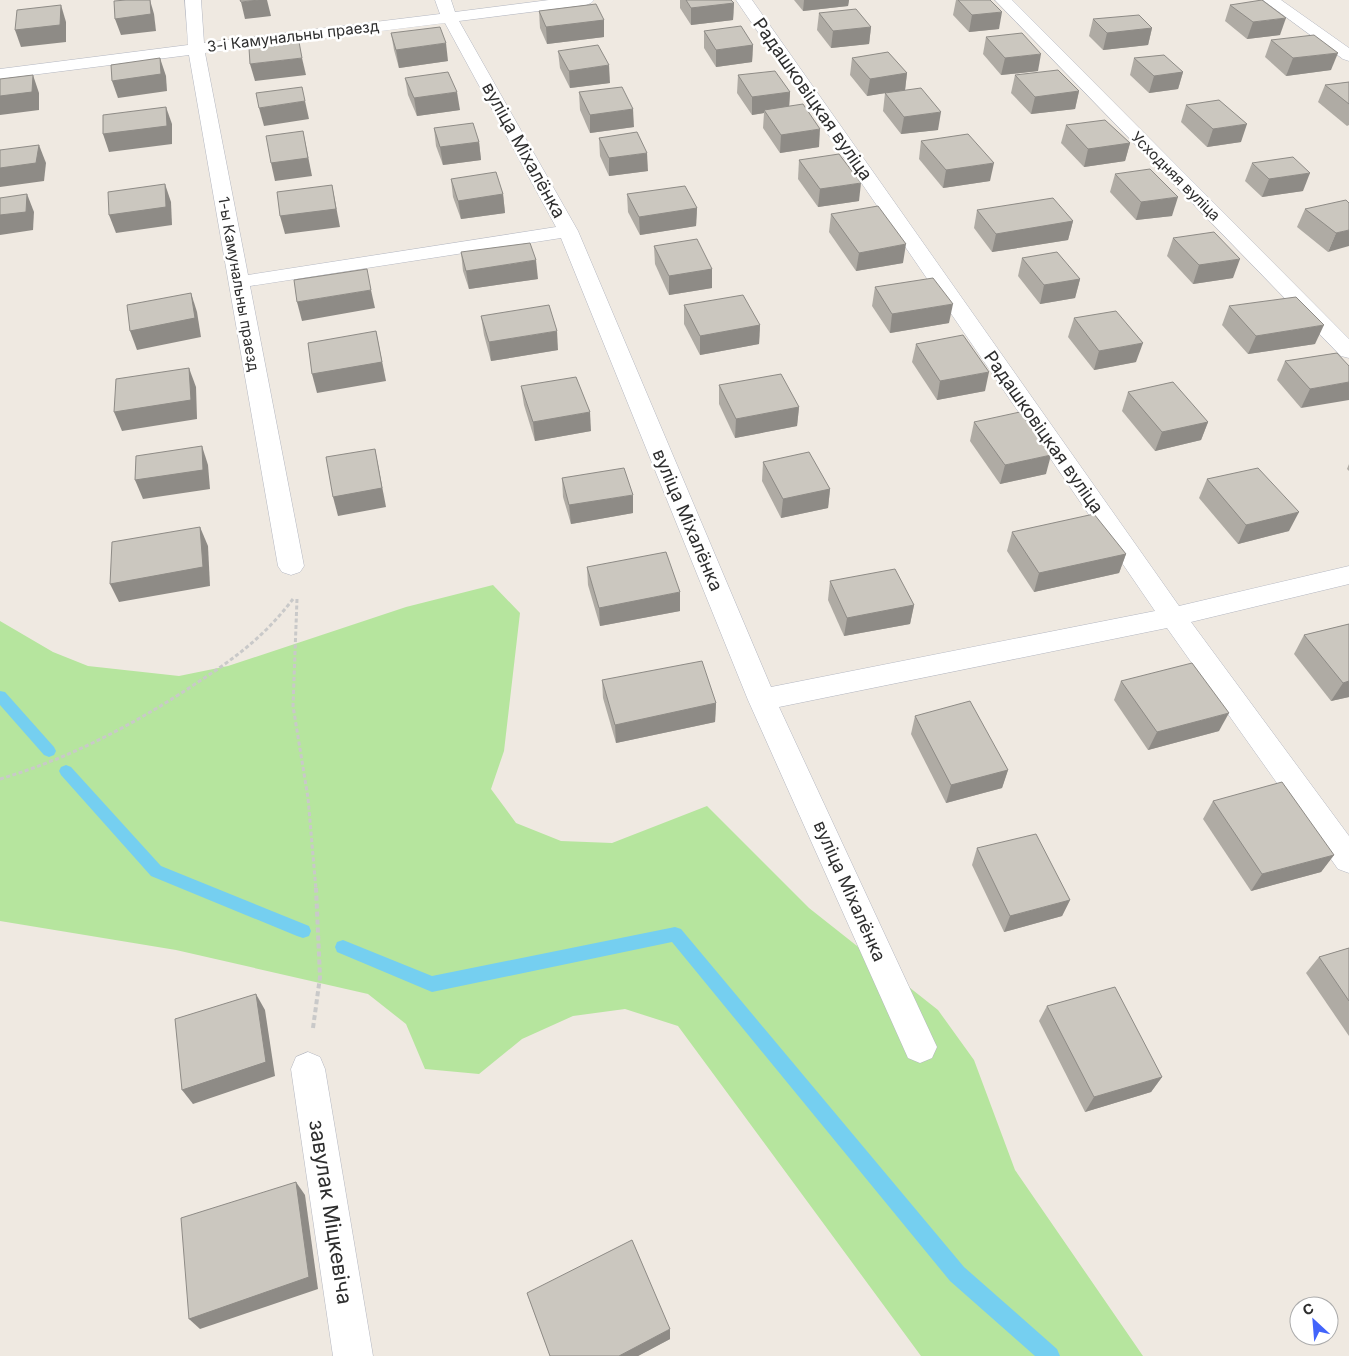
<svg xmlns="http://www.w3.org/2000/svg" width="1349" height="1356" font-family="Inter,sans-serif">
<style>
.green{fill:#b6e59e}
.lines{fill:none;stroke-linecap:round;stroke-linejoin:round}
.stream{fill:#75cff0;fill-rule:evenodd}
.minor-casing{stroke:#b4b7c1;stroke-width:1}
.path-far1{stroke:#c9c9c9;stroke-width:3;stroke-dasharray:4 2.5;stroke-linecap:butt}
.path{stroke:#c9c9c9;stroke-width:4;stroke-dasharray:5 3;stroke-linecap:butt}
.minor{fill:#fff;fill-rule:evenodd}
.wall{fill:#afaba4}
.shaded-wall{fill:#8e8b86}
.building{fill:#cbc7bf;stroke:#8e8b86}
.labels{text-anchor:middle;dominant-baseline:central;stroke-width:5;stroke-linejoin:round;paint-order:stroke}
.far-street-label{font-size:15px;fill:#2e2e2e;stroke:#fff}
.street-label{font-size:18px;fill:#2e2e2e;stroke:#fff}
.near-street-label{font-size:21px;fill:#2e2e2e;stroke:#fff}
</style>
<rect width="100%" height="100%" fill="#efe9e1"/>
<path class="green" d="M493,585L520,613L504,751L491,789L516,823L561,841L612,843L707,806L809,908L938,1010L974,1060L1015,1170L1143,1356H921L678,1026L625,1009L573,1016L522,1039L479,1074L425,1069L406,1024L368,994L176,950L0,921V621L53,652L88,666L179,676L228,666L406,607Z"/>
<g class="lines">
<g class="stream">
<path d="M0,691L5,692L54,747L56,751L54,755L49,757L44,755L0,705Z"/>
<path d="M66,765L71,767L161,866L309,926L311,931L309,936L303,938L297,936L151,876L61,775L59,771L61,767Z"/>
<path d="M675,927L681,929L964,1267L1057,1349L1060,1356H1035L950,1281L672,942L432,992L337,952L335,947L337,942L343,940L432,976Z"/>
</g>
<g class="minor-casing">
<g id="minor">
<path d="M185,0H201L204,43L440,14L435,0H451L455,12L549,0H594L591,3L586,5L459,21L578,231L771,687L1155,611L736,0H752L1179,606L1349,566V584L1191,622L1349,836V873L1338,869L1167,628L779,707L937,1047L932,1058L920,1063L908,1058L748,700L561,238L250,286L304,566L300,572L291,575L282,572L278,566L189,55L0,79V69L188,45ZM445,23L556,227L248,275L205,53Z"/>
<path d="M995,0H1012L1349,339V358L1341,356Z"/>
<path d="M1263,0H1281L1349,48V61L1343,59Z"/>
<path d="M308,1052L320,1057L325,1069L373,1356H333L291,1069L296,1057Z"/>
</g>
</g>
<g class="path-far1">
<path d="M297,599L293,706L308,798L316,890"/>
<path d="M0,779C67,759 127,728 186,690C229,662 261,641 293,599"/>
</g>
<path class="path" d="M313,1028L320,977L316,888"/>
<use href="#minor" class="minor"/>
</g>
<g class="wall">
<path d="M680,0H731L734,3L733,20L691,25L680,8Z"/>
<path d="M794,0H849L848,6L803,11Z"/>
<path d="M956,0H990L999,29L969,32L953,15Z"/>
<path d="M1230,5L1280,35L1247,39L1225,21Z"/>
<path d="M539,11L604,20V37L547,44L540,28Z"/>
<path d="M819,13L871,27L869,44L831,48L817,30Z"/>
<path d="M1093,19L1152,28L1148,45L1103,50L1089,36Z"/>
<path d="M704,31L753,45L752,62L716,67L704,48Z"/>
<path d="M391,33L448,61L399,68L394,50Z"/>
<path d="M986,37L1038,71L1001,75L983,54Z"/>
<path d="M1271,40L1331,70L1286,76L1265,57Z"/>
<path d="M558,51L610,83L570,88L560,68Z"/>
<path d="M852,58L907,73L905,90L938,130L901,134L883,111L885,93L867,96L850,75Z"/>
<path d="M1134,58L1183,72L1178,89L1149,93L1130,75Z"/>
<path d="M738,75L790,92L789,106L819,147L780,153L763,128L764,113L752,115L737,93Z"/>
<path d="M1015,75L1079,91L1075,109L1031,114L1011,93Z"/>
<path d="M405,78L460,110L417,116L408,95Z"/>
<path d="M1349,82V125L1347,126L1318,102L1325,85Z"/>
<path d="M579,92L634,127L590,133L580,110Z"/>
<path d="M1186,105L1241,142L1207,147L1181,122Z"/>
<path d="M1066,125L1130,143L1125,161L1084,167L1061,143Z"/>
<path d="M434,128L479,142L481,160L443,165L436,146Z"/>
<path d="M599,138L648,171L609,176L600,156Z"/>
<path d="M921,141L990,181L943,188L919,159Z"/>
<path d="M799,160L859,201L818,207L798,179Z"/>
<path d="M1252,163L1303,191L1262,197L1245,181Z"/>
<path d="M1115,174L1172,216L1136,220L1110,192Z"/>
<path d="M451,179L503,194L505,213L461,219L453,197Z"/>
<path d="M627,194L697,208L696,226L640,235L628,212Z"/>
<path d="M1349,203L1328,252L1297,227L1305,209Z"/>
<path d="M977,210L1073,221L1068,240L992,252L974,228Z"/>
<path d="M831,214L903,263L856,271L829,232Z"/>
<path d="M1173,238L1233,278L1193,284L1167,256Z"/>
<path d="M654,246L712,269V288L669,295L655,264Z"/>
<path d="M461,252L538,279L469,289L463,271Z"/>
<path d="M1022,258L1080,279L1075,298L1040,304L1018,276Z"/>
<path d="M875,287L949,323L890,333L872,306Z"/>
<path d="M684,305L760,325L759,344L700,355L684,324Z"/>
<path d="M1229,306L1315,344L1248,354L1222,325Z"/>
<path d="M481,316L558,350L491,361L484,335Z"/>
<path d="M1074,318L1136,362L1094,370L1068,337Z"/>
<path d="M916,344L985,391L937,400L912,362Z"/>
<path d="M1337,353L1301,408L1277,380L1285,361Z"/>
<path d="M719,385L799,407L797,426L735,438L719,404Z"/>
<path d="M521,386L591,431L535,441L524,405Z"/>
<path d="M1128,392L1208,422L1201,440L1155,451L1122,411Z"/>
<path d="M974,422L1046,474L1000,484L970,441Z"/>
<path d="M763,462L830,489L828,508L781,518L762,481Z"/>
<path d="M1349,464V471L1347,469Z"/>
<path d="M562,478L633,513L571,524L563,497Z"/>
<path d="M1207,479L1289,531L1238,544L1199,498Z"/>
<path d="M1012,532L1126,554L1119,573L1034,592L1007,551Z"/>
<path d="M587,567L680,611L600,626L588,585Z"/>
<path d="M830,581L914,605L910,624L844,636L828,600Z"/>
<path d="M1349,624V697L1331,701L1294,654L1304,635Z"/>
<path d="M602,680L716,703L715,722L616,743L603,698Z"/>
<path d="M1121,681L1219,731L1148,750L1114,700Z"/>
<path d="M915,716L1008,770L1002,788L946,803L911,734Z"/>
<path d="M1213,801L1334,855L1321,872L1251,891L1203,819Z"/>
<path d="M977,848L1070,900L1062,916L1004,932L972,865Z"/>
<path d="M1349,948V1036L1306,973L1319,957Z"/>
<path d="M1047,1006L1162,1077L1151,1092L1085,1112L1039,1021Z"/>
<path d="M527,1293L670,1339L638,1356H550Z"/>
</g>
<g class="shaded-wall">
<path d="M150,0L154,14L156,31L121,35L115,19Z"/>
<path d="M259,0H267L271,16L245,19L241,2Z"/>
<path d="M804,0H849L848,6L803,11Z"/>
<path d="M734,3L733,20L691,25V8Z"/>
<path d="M61,5L66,22V42L21,47L15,30Z"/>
<path d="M1002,12L999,29L969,32L972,15Z"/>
<path d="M1286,18L1280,35L1247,39L1253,22Z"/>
<path d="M604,20V37L547,44L546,27Z"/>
<path d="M871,27L869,44L831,48L833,31Z"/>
<path d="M1152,28L1148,45L1103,50L1107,33Z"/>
<path d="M446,43L448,61L399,68L396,50Z"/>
<path d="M753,45L752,62L716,67V50Z"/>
<path d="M1338,53L1331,70L1286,76L1293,58Z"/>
<path d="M1041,54L1038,71L1001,75L1005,58Z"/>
<path d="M160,58L166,76L167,91L118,98L112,81Z"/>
<path d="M302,58L306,75L255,81L250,64Z"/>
<path d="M609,65L610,83L570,88L569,71Z"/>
<path d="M1183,72L1178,89L1149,93L1154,76Z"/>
<path d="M907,73L905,90L867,96L870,79Z"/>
<path d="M33,75L39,93V110L0,115V96Z"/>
<path d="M1079,91L1075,109L1031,114L1035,97Z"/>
<path d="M457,92L460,110L417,116L414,98Z"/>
<path d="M790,92L789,110H764V113L752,115V97Z"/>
<path d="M305,101L309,119L264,126L259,108Z"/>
<path d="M166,107L172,124V144L109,152L103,134Z"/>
<path d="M633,109L634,127L590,133V115Z"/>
<path d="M941,112L938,130L901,134L904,117Z"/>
<path d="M1247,124L1241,142L1207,147L1213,129Z"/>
<path d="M820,129L819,147L780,153L781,135Z"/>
<path d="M303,131L312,176L275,181L271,163Z"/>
<path d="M479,142L481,160L443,165L440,147Z"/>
<path d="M1130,143L1125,161L1084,167L1088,149Z"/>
<path d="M39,145L46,163L44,181L0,187V168Z"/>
<path d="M647,153L648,171L609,176V158Z"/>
<path d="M994,163L990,181L943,188L946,170Z"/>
<path d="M1310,173L1303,191L1262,197L1269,179Z"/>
<path d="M861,183L859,201L818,207L820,189Z"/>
<path d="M165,184L171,202L172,225L116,233L109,215Z"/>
<path d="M332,185L340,227L285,234L280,216Z"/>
<path d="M27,194L34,212L33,230L0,235V215Z"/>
<path d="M503,194L505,213L461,219L458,201Z"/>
<path d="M1178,197L1172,216L1136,220L1141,202Z"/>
<path d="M697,208L696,226L640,235L639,217Z"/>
<path d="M1073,221L1068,240L992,252L996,234Z"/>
<path d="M1349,230V246L1328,252L1336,233Z"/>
<path d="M906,244L903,263L856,271L859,253Z"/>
<path d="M1240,259L1233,278L1193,284L1199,265Z"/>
<path d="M536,260L538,279L469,289L466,271Z"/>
<path d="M712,269V288L669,295V276Z"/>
<path d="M1080,279L1075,298L1040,304L1044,285Z"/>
<path d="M371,290L375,308L302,321L297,302Z"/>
<path d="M191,293L197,312L201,337L137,350L130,331Z"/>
<path d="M953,304L949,323L890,333L892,314Z"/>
<path d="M760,325L759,344L700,355V336Z"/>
<path d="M1324,325L1315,344L1248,354L1256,336Z"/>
<path d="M376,331L386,381L317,393L312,374Z"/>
<path d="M557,331L558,350L491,361L489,342Z"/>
<path d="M1143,343L1136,362L1094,370L1099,351Z"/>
<path d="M189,368L196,387L197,419L122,431L114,412Z"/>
<path d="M989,372L985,391L937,400L940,381Z"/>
<path d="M1349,382V400L1301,408L1310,389Z"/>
<path d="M799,407L797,426L735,438L736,419Z"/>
<path d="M590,412L591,431L535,441L533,422Z"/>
<path d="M1208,422L1201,440L1155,451L1162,432Z"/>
<path d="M202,446L208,465L210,489L143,499L135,480Z"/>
<path d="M375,449L386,507L338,516L333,497Z"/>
<path d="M1051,455L1046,474L1000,484L1005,465Z"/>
<path d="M830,489L828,508L781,518L783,499Z"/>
<path d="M633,495V513L571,524L569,505Z"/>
<path d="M1299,512L1289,531L1238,544L1246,525Z"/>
<path d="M200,527L208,546L210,586L119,602L110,584Z"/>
<path d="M1126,554L1119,573L1034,592L1039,573Z"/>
<path d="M680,592V611L600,626L599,608Z"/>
<path d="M914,605L910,624L844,636L847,618Z"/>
<path d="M1349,681V697L1331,701L1343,683Z"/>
<path d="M716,703L715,722L616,743L615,725Z"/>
<path d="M1229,713L1219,731L1148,750L1157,732Z"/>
<path d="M1008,770L1002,788L946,803L951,785Z"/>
<path d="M1334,855L1321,872L1251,891L1262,874Z"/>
<path d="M1070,900L1062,916L1004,932L1010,916Z"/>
<path d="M256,994L265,1010L275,1076L193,1104L182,1090Z"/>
<path d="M1162,1077L1151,1092L1085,1112L1094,1097Z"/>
<path d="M296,1182L305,1195L318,1289L200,1329L189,1319Z"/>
<path d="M670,1329V1339L638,1356H619Z"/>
</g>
<g class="building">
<path d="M126,0H150L151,14L115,19L114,1Z"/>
<path d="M240,0H259L241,2Z"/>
<path d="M686,0H731L734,3L691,8Z"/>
<path d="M958,0H990L1002,12L972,15Z"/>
<path d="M1262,0L1286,18L1253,22L1230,5Z"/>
<path d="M596,4L604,20L546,27L539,11Z"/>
<path d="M61,5L60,25L15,30L17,10Z"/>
<path d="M856,9L871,27L833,31L819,13Z"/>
<path d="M1139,15L1152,28L1107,33L1093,19Z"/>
<path d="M741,26L753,45L716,50L704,31Z"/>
<path d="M440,27L446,43L396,50L391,33Z"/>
<path d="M1022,33L1041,54L1005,58L986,37Z"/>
<path d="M1314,35L1338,53L1293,58L1271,40Z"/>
<path d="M299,42L302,58L250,64L249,48Z"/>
<path d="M598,45L609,65L569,71L558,51Z"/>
<path d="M888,52L907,73L870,79L852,58Z"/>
<path d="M1164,55L1183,72L1154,76L1134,58Z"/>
<path d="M160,58L161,74L112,81L111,65Z"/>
<path d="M1058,70L1079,91L1035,97L1015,75Z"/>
<path d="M775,71L790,92L752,97L738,75Z"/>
<path d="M448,72L457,92L414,98L405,78Z"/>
<path d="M33,75L32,92L0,96V79Z"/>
<path d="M1349,82V104L1325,85Z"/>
<path d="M302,87L305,101L259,108L256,93Z"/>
<path d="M622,87L633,109L590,115L579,92Z"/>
<path d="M921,88L941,112L904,117L885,93Z"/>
<path d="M1219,100L1247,124L1213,129L1186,105Z"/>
<path d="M803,104L820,129L781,135L764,110Z"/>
<path d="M166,107L167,126L103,134V115Z"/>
<path d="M1105,120L1130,143L1088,149L1066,125Z"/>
<path d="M473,123L479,142L440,147L434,128Z"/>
<path d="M303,131L308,158L271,163L266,136Z"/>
<path d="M637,132L647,153L609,158L599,138Z"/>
<path d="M968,134L994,163L946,170L921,141Z"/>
<path d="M39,145L36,163L0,168V150Z"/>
<path d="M839,154L861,183L820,189L799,160Z"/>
<path d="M1293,157L1310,173L1269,179L1252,163Z"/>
<path d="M1150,169L1178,197L1141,202L1115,174Z"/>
<path d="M496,172L503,194L458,201L451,179Z"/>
<path d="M165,184L166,207L109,215L108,192Z"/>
<path d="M332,185L336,209L280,216L277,192Z"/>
<path d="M685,186L697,208L639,217L627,194Z"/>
<path d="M27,194L26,212L0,215V198Z"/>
<path d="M1053,198L1073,221L996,234L977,210Z"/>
<path d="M1346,200L1349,203V230L1336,233L1305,209Z"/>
<path d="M878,206L906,244L859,253L831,214Z"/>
<path d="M1214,232L1240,259L1199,265L1173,238Z"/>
<path d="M697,239L712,269L669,276L654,246Z"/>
<path d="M530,243L536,260L466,271L461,252Z"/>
<path d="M1057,252L1080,279L1044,285L1022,258Z"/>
<path d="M367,269L371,290L297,302L294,280Z"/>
<path d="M933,278L953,304L892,314L875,287Z"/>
<path d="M191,293L195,318L130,331L127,305Z"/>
<path d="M743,295L760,325L700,336L684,305Z"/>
<path d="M1296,297L1324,325L1256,336L1229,306Z"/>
<path d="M549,305L557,331L489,342L481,316Z"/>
<path d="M1116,311L1143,343L1099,351L1074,318Z"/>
<path d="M376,331L382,362L312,374L308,343Z"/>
<path d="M963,335L989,372L940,381L916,344Z"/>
<path d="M1337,353L1349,366V382L1310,389L1285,361Z"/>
<path d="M189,368L191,400L114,412L116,379Z"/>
<path d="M781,374L799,407L736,419L719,385Z"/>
<path d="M576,377L590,412L533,422L521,386Z"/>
<path d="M1173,382L1208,422L1162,432L1128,392Z"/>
<path d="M1020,412L1051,455L1005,465L974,422Z"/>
<path d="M202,446L203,470L135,480L136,456Z"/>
<path d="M375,449L382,488L333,497L326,457Z"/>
<path d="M809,452L830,489L783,499L763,462Z"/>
<path d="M624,468L633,495L569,505L562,478Z"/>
<path d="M1258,468L1299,512L1246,525L1207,479Z"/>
<path d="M1094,514L1126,554L1039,573L1012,532Z"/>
<path d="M200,527L203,567L110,584L112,542Z"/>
<path d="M666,552L680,592L599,608L587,567Z"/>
<path d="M895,569L914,605L847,618L830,581Z"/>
<path d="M1349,624V681L1343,683L1304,635Z"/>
<path d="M702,661L716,703L615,725L602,680Z"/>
<path d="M1192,663L1229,713L1157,732L1121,681Z"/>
<path d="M970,701L1008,770L951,785L915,716Z"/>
<path d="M1282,782L1334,855L1262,874L1213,801Z"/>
<path d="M1036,834L1070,900L1010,916L977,848Z"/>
<path d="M1349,948V1001L1319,957Z"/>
<path d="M1115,987L1162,1077L1094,1097L1047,1006Z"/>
<path d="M256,994L266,1062L182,1090L175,1019Z"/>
<path d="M296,1182L309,1277L189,1319L181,1218Z"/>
<path d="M632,1240L670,1329L619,1356H550L527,1293Z"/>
</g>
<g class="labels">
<g class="far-street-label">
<text transform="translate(293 36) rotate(-7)">3-і Камунальны праезд</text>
<text transform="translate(1176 176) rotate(45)">Усходняя вуліца</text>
<text transform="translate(239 284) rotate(80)">1-ы Камунальны праезд</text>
</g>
<g class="street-label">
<text transform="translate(813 99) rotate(55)">Радашковіцкая вуліца</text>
<text transform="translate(524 150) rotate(61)">вуліца Міхалёнка</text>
<text transform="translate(1044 432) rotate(55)">Радашковіцкая вуліца</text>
<text transform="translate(688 520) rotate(67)">вуліца Міхалёнка</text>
<text transform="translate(850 891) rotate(66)">вуліца Міхалёнка</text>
</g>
<g class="near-street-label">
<text transform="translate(331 1212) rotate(81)">завулак Міцкевіча</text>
</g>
</g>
<g transform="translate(1314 1321) rotate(334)"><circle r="24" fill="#ffffff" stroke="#ababab"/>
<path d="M0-4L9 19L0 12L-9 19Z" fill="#4264fb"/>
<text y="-8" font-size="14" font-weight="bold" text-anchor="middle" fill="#2e2e2e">С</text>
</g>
</svg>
